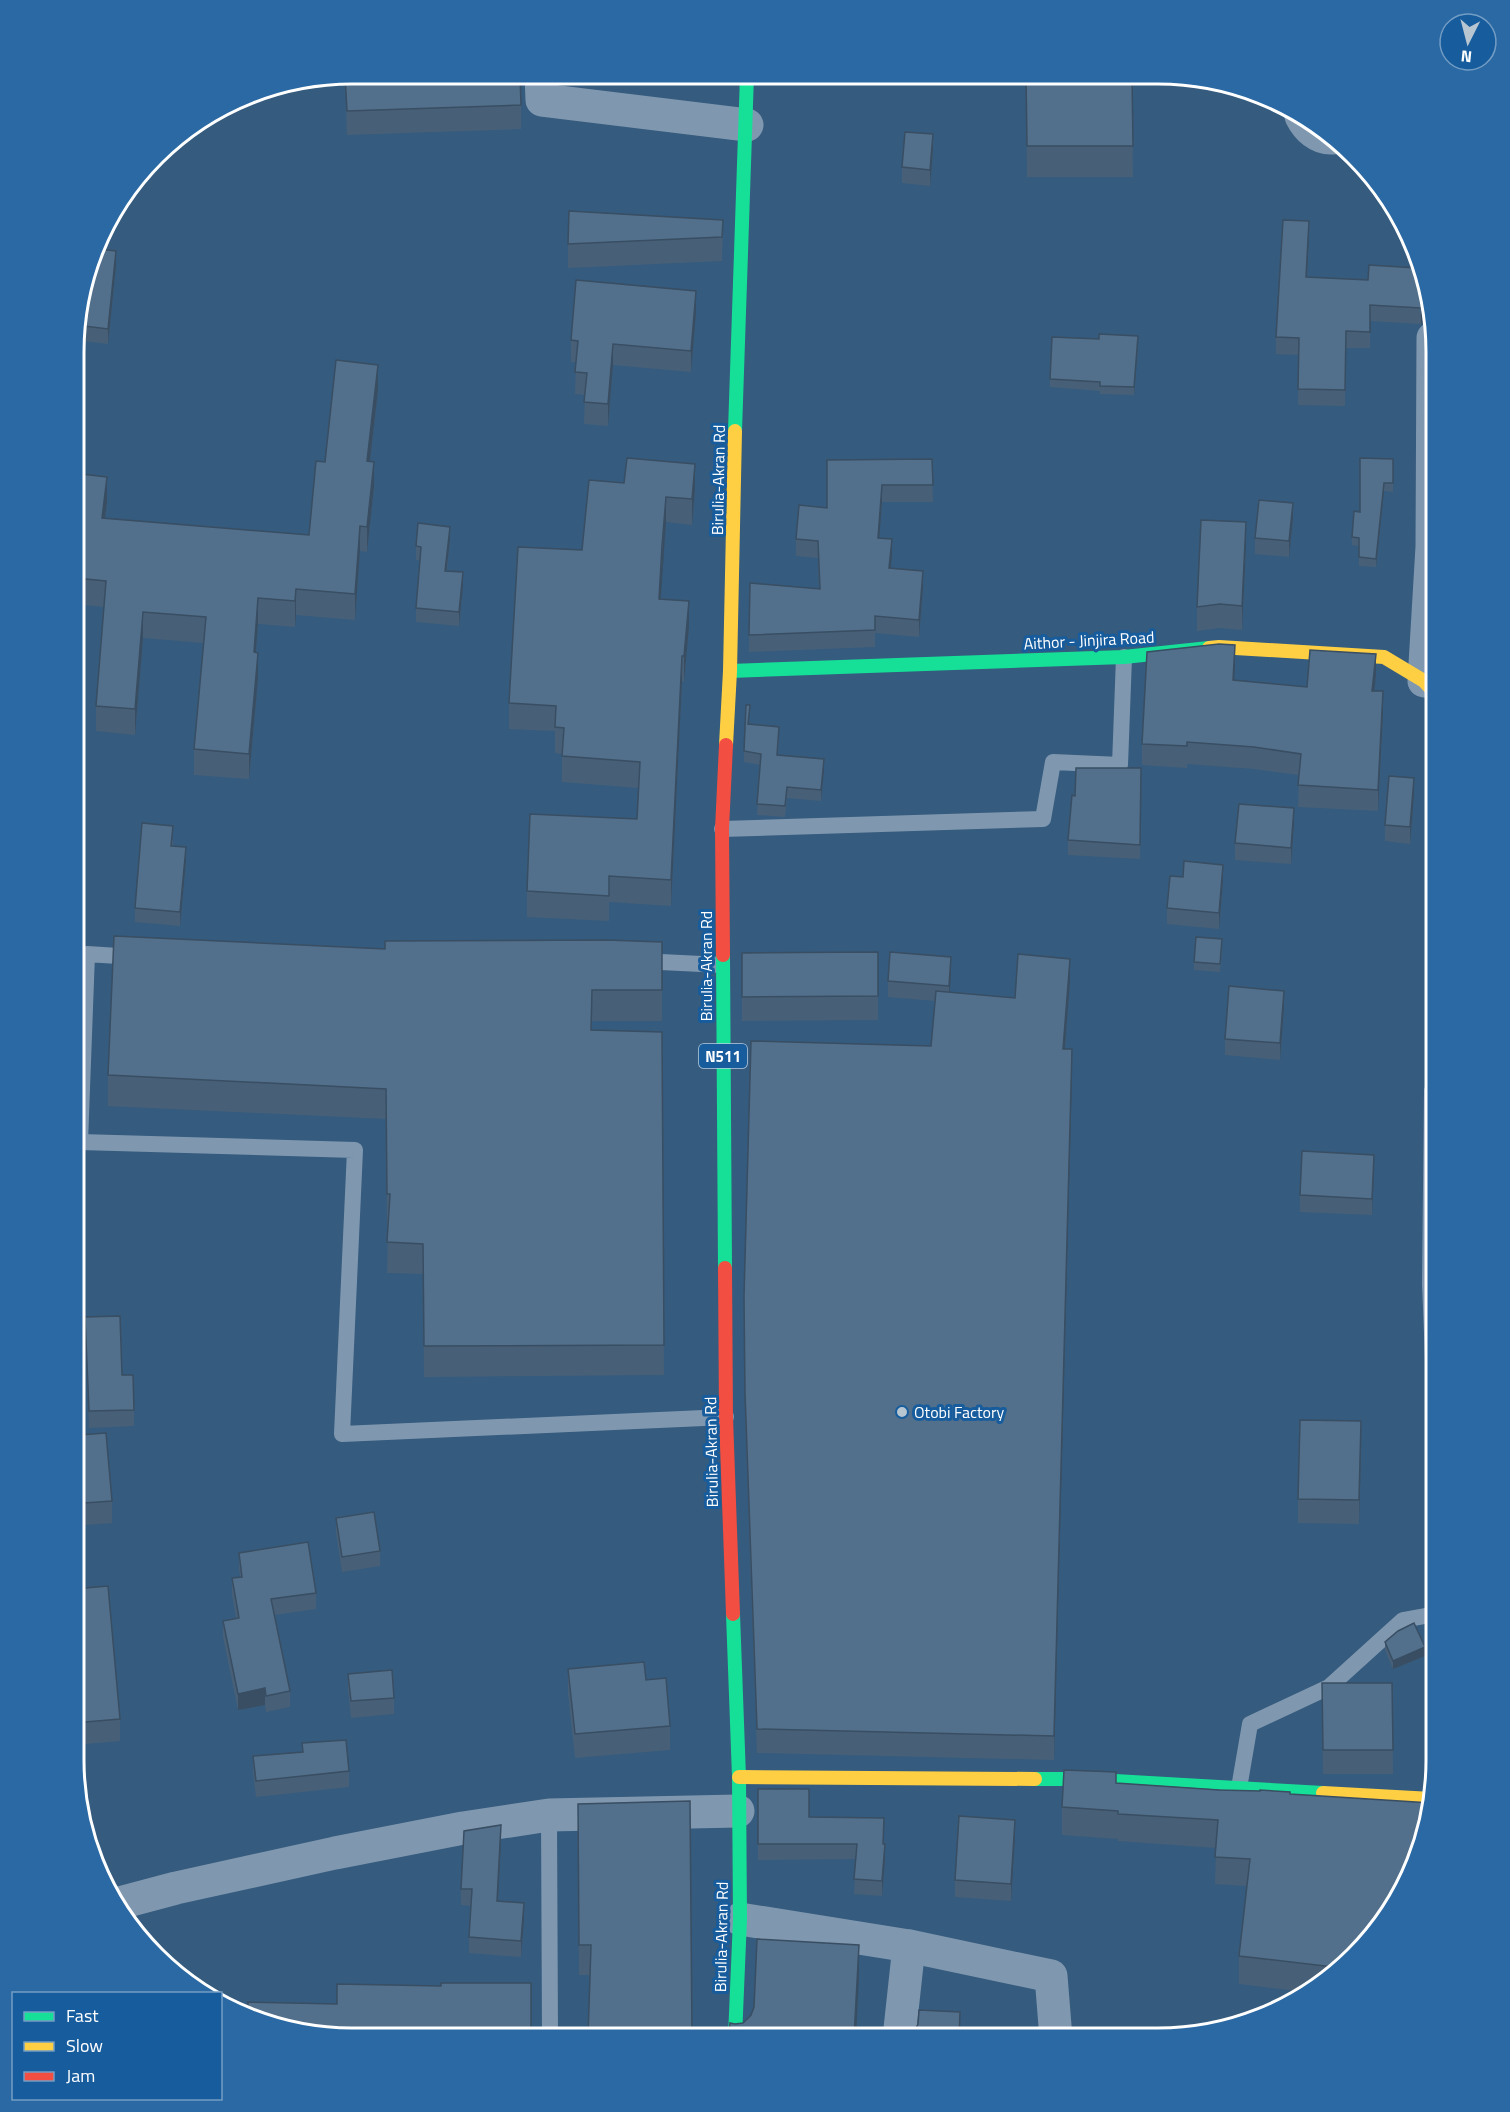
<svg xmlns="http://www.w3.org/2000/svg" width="1510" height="2112" font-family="'Titillium Web',sans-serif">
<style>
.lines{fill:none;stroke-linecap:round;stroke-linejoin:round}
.lane{stroke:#8098af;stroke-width:16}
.street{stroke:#8098af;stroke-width:33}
.fast{stroke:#16e098;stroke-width:14}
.slow{stroke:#ffcf43;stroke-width:14}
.jam{stroke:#f24e42;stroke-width:14}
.wall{fill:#476078}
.shaded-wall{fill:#394e62}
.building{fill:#52708c;stroke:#394e62;stroke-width:1.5}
.poi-dot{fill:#b8c6d2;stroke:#175c9c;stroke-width:2}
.labels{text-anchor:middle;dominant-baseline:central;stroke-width:6;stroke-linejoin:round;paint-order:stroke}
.shield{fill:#175c9c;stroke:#b9cee1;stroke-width:1.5}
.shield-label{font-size:15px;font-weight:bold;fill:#fff}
.street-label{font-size:16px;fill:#fff;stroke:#175c9c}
.poi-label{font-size:16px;fill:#fff;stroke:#175c9c;text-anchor:start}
.rim{fill:none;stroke:#fff;stroke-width:3}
</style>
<rect width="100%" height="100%" fill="#355b7e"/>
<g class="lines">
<g class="lane">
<path d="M722,829L1043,819L1053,762L1120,765L1124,657"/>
<path d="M134,957L87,954L80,1142L355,1150L342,1434L726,1417"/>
<path d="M640,961L722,965"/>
<path d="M1436,1432L1430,1284L1432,1091L1436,1080"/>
<path d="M1239,1788L1250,1724L1329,1687L1403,1620L1436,1614"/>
<path d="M549,1815L550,2037"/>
</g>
<g class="street">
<path d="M541,74L542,100L747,125"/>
<path d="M1301,116C1307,128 1318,139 1333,138"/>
<path d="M1424,681L1432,547L1433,338"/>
<path d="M116,1904L176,1888L335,1853L463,1828L549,1815L738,1811"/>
<path d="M740,1919L909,1946L1051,1976L1056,2038"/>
<path d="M899,2038L909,1946"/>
</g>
<g class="fast">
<path d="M735,431L747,75"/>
<path d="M730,671L1124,657L1209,648"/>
<path d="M723,955L725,1268"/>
<path d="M733,1614L739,1777L740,1919L735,2037"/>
<path d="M1035,1779H1080L1323,1793"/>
</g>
<g class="slow">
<path d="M1209,648L1219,647L1384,657L1424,681L1436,694"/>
<path d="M726,745L730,671L735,431"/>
<path d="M739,1777L1035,1779"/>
<path d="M1323,1793L1432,1799"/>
</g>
<g class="jam">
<path d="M723,955L722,829L726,745"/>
<path d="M725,1268L726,1417L733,1614"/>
</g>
</g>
<g class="wall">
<path d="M345,75L521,105V129L347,135Z"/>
<path d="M1026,75L1132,76L1133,177H1027Z"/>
<path d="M933,150L930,186L902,183V167Z"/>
<path d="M723,220L722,261L568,268V244Z"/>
<path d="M1309,237L1307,277L1368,280L1417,268L1429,321L1421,324L1370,321V348H1346L1345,406L1298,405L1299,355L1276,354V337Z"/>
<path d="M116,266L108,344L76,340V316Z"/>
<path d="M696,313L691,372L613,365L608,426L584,424L585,395L575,394L576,362H571V340Z"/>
<path d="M1138,344L1134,395L1100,394V391L1050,387V379Z"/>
<path d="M76,381L82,395L78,433H76Z"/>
<path d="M378,390L370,461L374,487L367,552L360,551L355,620L296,615L295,627L258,624L256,653L258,678L249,779L194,775V749L204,643L143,638L135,735L96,731V706L104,607L75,604L76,529L107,502L105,518L309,535L325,462Z"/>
<path d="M932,459L933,502H882L879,538L892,556L890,568L923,588L919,637L875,633V647L749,652L750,583L819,589L818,558L796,556V539L827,508Z"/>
<path d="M1393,459V492L1384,491L1376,567L1359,566V546L1352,545V537L1360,512Z"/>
<path d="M624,483L695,489L692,525L666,522L662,572L660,599L689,627L684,682L682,681L671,906L609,902V921L527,917V891L637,819L639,788L562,782V754L555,753V731L509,729V703L582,550Z"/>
<path d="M1293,519L1289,557L1255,554V538Z"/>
<path d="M450,540L447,571L463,586L459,626L416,622V608L420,560H416V546Z"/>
<path d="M1246,546L1242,630L1220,628L1197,631V607Z"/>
<path d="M1235,667L1234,680L1307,687L1376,675L1374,691L1383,713L1378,811L1298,807L1299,775L1254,769L1187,764V768L1142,765V744Z"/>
<path d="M750,716L749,724L779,738L778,755L824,770L821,801L787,798L785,817L757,815L760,765L744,762V751Z"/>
<path d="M1141,768L1140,859L1068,855V840L1075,796Z"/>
<path d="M1414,795L1410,844L1385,841V825Z"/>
<path d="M1294,824L1291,864L1235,860V843Z"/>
<path d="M173,839V846L186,861L180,926L135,922V908Z"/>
<path d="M1183,877L1223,881L1219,929L1167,924V908Z"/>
<path d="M662,942V1021H592V1030L662,1032L664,1375L424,1377L423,1274L387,1273L388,1225H387L386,1119L108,1106V1075L385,949Z"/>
<path d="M1222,947L1220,972L1194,970V962Z"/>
<path d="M878,952V1020L742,1021V953Z"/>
<path d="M951,974L949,992L1015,998L1070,982L1065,1049L1072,1073L1054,1760L757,1753L745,1417L744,1296L931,1046L935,1001L888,997V981Z"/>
<path d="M1284,1007L1280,1060L1225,1055V1039Z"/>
<path d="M1374,1171L1372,1215L1300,1212V1195Z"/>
<path d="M85,1317L122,1375L134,1410V1426L89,1428Z"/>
<path d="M74,1439L112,1501V1523L84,1525L83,1506H74Z"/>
<path d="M1361,1445L1359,1524L1298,1523V1499Z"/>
<path d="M336,1518L380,1551V1566L342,1572L336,1532Z"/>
<path d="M239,1553L316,1593V1609L275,1615L290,1691V1707L266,1712L265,1705L238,1710L223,1637V1621L236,1618L232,1594V1578L240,1577L239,1569Z"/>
<path d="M74,1589L120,1719V1741L74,1745Z"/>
<path d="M1385,1642L1425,1656L1393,1669L1385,1650Z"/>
<path d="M568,1669L646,1680L670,1726V1750L575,1758L568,1693Z"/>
<path d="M348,1674L394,1698V1714L351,1718L348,1690Z"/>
<path d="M1322,1683H1392L1393,1774H1323Z"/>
<path d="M302,1743L349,1771V1787L256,1797L253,1772V1756L302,1752Z"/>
<path d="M1116,1783L1290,1794L1389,1915L1341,1970L1307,1992L1239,1984V1956L1247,1886L1215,1884L1216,1848L1118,1841V1839L1062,1835V1807Z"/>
<path d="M758,1789L809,1817L884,1833V1844L885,1859L882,1896L854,1894L856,1859L758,1860Z"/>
<path d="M578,1804L692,2036V2037H588L590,1975H579Z"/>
<path d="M1015,1836L1011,1901L955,1897V1880Z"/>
<path d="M501,1841L498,1901L524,1919L521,1957L469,1953V1937L471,1906L461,1905V1889Z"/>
</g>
<g class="shaded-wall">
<path d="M933,134V150L930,186V170Z"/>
<path d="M1309,221V237L1306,293V277Z"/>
<path d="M116,251V266L108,344V329Z"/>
<path d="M696,291V313L691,372V351Z"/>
<path d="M1426,306L1429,321L1421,324V308Z"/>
<path d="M1138,336V344L1134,395V387Z"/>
<path d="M613,344V365L608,426V404Z"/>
<path d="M378,365V390L367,487V461Z"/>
<path d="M82,382V395L78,433V420Z"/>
<path d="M374,462V487L367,552V527Z"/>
<path d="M695,464V489L692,525V499Z"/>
<path d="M107,477V502L102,543V518Z"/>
<path d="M1384,483V491L1376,567V559Z"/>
<path d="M882,485V502L878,555V538Z"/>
<path d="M666,497V522L659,625V599Z"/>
<path d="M1293,503V519L1289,557V541Z"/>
<path d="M1246,522V546L1242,630V606Z"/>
<path d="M360,526V551L355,620V594Z"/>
<path d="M450,527V540L445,584V571Z"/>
<path d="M892,539V556L889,585V568Z"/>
<path d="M923,571V588L919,637V620Z"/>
<path d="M463,572V586L459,626V612Z"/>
<path d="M296,589V615L295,627V601Z"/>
<path d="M258,598V624L254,678V652Z"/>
<path d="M689,601V627L684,682V656Z"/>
<path d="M143,612V638L135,735V709Z"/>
<path d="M1235,645V667L1233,702V680Z"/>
<path d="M258,653V678L249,779V754Z"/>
<path d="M1376,654V675L1372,712V691Z"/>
<path d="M682,656V681L671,906V880Z"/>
<path d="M1383,691V713L1378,811V790Z"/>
<path d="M824,759V770L821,801V790Z"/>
<path d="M1414,778V795L1410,844V827Z"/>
<path d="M1294,808V824L1291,864V848Z"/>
<path d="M186,847V861L180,926V912Z"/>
<path d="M1223,865V881L1219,929V913Z"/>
<path d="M951,957V974L949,1002V986Z"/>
<path d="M1070,959V982L1063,1073V1049Z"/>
<path d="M1284,991V1007L1280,1060V1043Z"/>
<path d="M1072,1049V1073L1054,1760V1736Z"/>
<path d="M1374,1155V1171L1372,1215V1199Z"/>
<path d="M1361,1421V1445L1359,1524V1500Z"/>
<path d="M1425,1647V1656L1393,1669V1661Z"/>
<path d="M265,1688V1705L238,1710V1694Z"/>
<path d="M1015,1820V1836L1011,1901V1884Z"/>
<path d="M501,1825V1841L497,1917V1901Z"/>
<path d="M885,1844V1859L882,1896V1881Z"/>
<path d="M524,1903V1919L521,1957V1941Z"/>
<path d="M859,1945V1976L856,2038H854Z"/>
</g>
<g class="building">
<path d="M352,74H520L521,105L347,111L345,75Z"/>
<path d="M1026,75L1132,76L1133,146H1027Z"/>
<path d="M905,132L933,134L930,170L902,167Z"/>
<path d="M569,211L723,220L722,237L568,244Z"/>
<path d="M1283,220L1309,221L1306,277L1368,280L1369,265L1417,268L1426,306L1421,308L1370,305V332L1346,331L1345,390L1298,389L1299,338L1276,337Z"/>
<path d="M99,249L116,251L108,329L76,325V316Z"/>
<path d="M576,280L696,291L691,351L613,344L608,404L584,402L587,373L575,372L578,341L571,340Z"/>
<path d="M1099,334L1138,336L1134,387L1100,386V382L1050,379L1052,337L1099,339Z"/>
<path d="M336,360L378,365L367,461L374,462L367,527L360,526L355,594L296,589L295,601L258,598L254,652L258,653L249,754L194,749L206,617L143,612L135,709L96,706L106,581L75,578L76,529L81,474L107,477L102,518L309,535L316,461L325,462Z"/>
<path d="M76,381L82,382L78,420H76Z"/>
<path d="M627,458L695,464L692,499L666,497L662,546L659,599L689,601L684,656H682L671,880L609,876V896L527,891L530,814L637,819L640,762L562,756L564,728L555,727L556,706L509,703L518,547L582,550L589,480L624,483Z"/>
<path d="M1360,458L1393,459V483H1384L1376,559L1359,557V538L1352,537L1354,511L1360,512Z"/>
<path d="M932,459L933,485H882L878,538L892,539L889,568L923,571L919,620L875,616V630L749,635L750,583L820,589L818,541L796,539L799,505L827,508V460Z"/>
<path d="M1259,500L1293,503L1289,541L1255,538Z"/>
<path d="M1201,520L1246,522L1242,606L1220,604L1197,607Z"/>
<path d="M418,523L450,527L445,571L463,572L459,612L416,608L421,547L416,546Z"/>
<path d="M1219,644L1235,645L1233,680L1307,687L1310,650L1376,654L1372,691H1383L1378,790L1298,785L1301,754L1254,747L1187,742V746L1142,744L1147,652Z"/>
<path d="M746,705H750L748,724L779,727L777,755L824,759L821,790L787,787L785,806L757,804L761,754L744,751Z"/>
<path d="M1076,768H1141L1140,845L1068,840L1072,795L1075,796Z"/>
<path d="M1389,776L1414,778L1410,827L1385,825Z"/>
<path d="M1239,804L1294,808L1291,848L1235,843Z"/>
<path d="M142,823L173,826L171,846L186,847L180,912L135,908Z"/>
<path d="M1184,861L1223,865L1219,913L1167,908L1170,876L1183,877Z"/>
<path d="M114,936L385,949V941L607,940L662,942V990H592L591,1030L662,1032L664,1345L424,1346L423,1244L387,1242L390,1194H387L386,1089L108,1075Z"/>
<path d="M1196,937L1222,939L1220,964L1194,962Z"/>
<path d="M878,952V996L742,997V953Z"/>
<path d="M890,952L951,957L949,986L888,981Z"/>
<path d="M1018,954L1070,959L1063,1049H1072L1054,1736L757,1729L745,1393L744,1296L751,1041L931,1046L936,991L1015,998Z"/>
<path d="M1229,986L1284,991L1280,1043L1225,1039Z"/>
<path d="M1302,1151L1374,1155L1372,1199L1300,1195Z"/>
<path d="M120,1316L122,1375H133L134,1410L89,1411L85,1317Z"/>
<path d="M1300,1420L1361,1421L1359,1500L1298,1499Z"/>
<path d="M106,1433L112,1501L84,1503L83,1484H74V1439H79V1435Z"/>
<path d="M374,1512L380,1551L342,1557L336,1518Z"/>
<path d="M308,1542L316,1593L271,1599L290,1691L266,1696L265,1688L238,1694L223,1621L239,1618L232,1578L242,1577L239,1553Z"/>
<path d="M108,1586L120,1719L74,1723V1589Z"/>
<path d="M1414,1623L1425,1647L1393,1661L1385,1642L1398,1631Z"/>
<path d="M644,1662L646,1680L666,1678L670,1726L575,1734L568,1669Z"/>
<path d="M392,1670L394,1698L351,1701L348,1674Z"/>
<path d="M1322,1683H1392L1393,1750H1323Z"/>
<path d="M346,1740L349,1771L256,1781L253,1756L303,1752L302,1743Z"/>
<path d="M1064,1770L1116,1772V1783L1219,1790L1260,1791V1790L1290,1792V1794L1431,1803L1422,1850L1389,1915L1342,1968L1239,1956L1250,1859L1215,1857L1218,1820L1118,1814V1811L1062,1807Z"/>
<path d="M758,1789H809V1817L884,1818L883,1844H885L882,1881L854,1879L857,1844H758Z"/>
<path d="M690,1801L692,2036L680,2035V2037H588L591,1945H579L578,1804Z"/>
<path d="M959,1816L1015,1820L1011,1884L955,1880Z"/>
<path d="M501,1825L497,1901L524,1903L521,1941L469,1937L472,1889H461L464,1831Z"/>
<path d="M757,1939L859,1945L854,2038L736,2037L729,2036L730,2023L735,2024L743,2023L751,2015L754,2007Z"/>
<path d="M441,1983H531V2037L316,2036L248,2010V2002L337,2004V1984L441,1986Z"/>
<path d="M919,2010L960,2012L959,2038H909L914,2032L918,2024Z"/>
</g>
<circle class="poi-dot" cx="902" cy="1412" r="6"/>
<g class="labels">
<rect class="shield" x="699" y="1044" width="48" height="24" rx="4.5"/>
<g class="shield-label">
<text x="723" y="1056">N511</text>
</g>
<g class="street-label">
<text transform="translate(718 480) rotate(-89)">Birulia-Akran Rd</text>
<text transform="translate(1089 640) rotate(-3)">Aithor - Jinjira Road</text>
<text transform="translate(706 966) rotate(-90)">Birulia-Akran Rd</text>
<text transform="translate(711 1452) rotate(-91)">Birulia-Akran Rd</text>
<text transform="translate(721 1937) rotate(-89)">Birulia-Akran Rd</text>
</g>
<g class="poi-label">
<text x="914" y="1412">Otobi Factory</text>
</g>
</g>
<path d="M0 0H1510V2112H0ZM352 84H1158A268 268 0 0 1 1426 352V1760A268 268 0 0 1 1158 2028H352A268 268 0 0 1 84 1760V352A268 268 0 0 1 352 84Z" fill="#2a69a4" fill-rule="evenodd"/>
<path class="rim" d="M352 84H1158A268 268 0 0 1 1426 352V1760A268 268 0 0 1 1158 2028H352A268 268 0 0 1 84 1760V352A268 268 0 0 1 352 84Z"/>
<rect x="12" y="1992" width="210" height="108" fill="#175c9c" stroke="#749dc4" stroke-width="1.5"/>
<rect x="24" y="2012" width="30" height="9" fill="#16e098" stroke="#749dc4" stroke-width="1.5"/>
<text x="66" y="2022" font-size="18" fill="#ffffff">Fast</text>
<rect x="24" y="2042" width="30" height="9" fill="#ffcf43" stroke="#749dc4" stroke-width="1.5"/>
<text x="66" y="2052" font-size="18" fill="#ffffff">Slow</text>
<rect x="24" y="2072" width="30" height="9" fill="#f24e42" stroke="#749dc4" stroke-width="1.5"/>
<text x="66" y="2082" font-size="18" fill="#ffffff">Jam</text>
<g transform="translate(1468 42) rotate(186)"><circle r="28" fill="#175c9c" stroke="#749dc4" stroke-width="1.5"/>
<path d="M0-4.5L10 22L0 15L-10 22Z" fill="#b8c6d2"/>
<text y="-9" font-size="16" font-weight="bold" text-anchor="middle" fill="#ffffff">N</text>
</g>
</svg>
